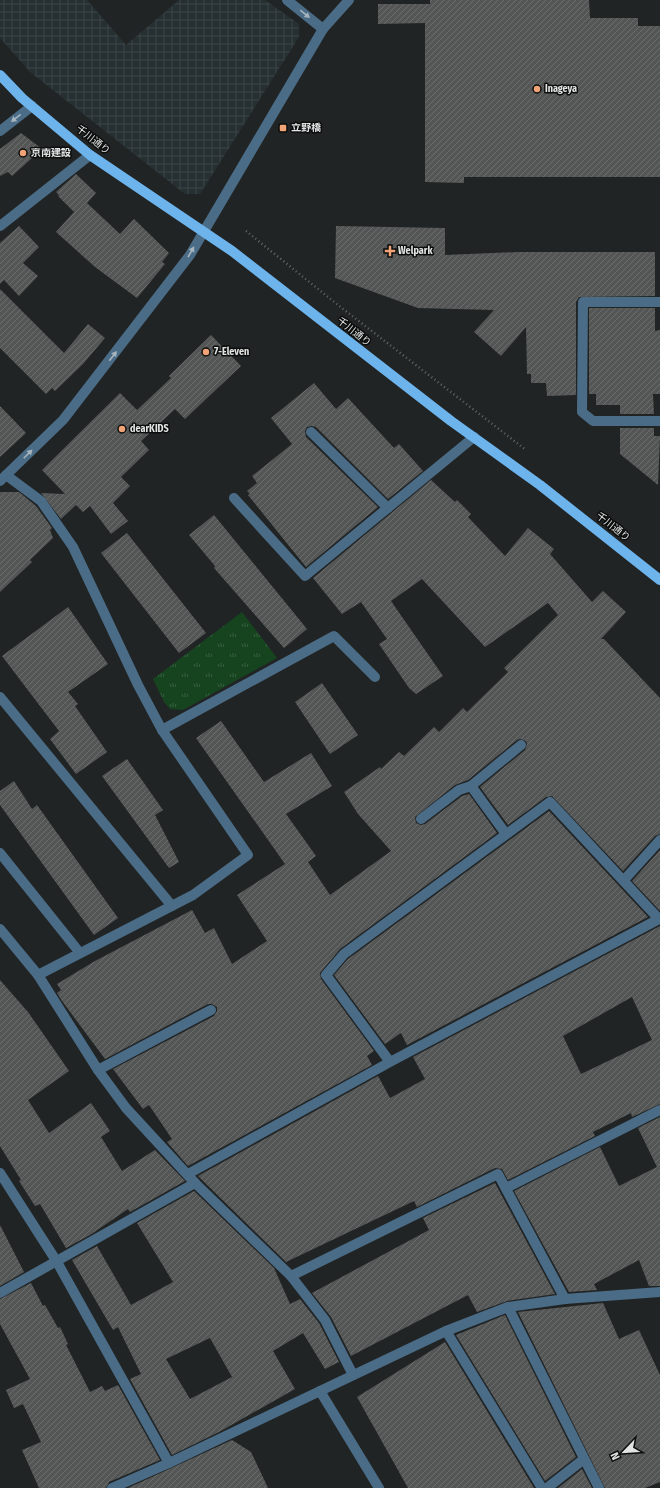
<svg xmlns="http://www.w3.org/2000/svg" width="660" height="1488" font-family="'Fira Sans Condensed','Noto Sans JP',sans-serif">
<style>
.industrial{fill:url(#industrial-grid)}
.park{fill:url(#park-tufts)}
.building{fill:url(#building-hatch);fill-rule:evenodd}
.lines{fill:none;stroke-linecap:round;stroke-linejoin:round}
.path{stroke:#646768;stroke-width:2.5;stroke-dasharray:1 3;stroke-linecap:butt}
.minor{stroke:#4b6c86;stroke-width:10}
.major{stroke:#6db4ec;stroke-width:10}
.oneway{fill:#a6b4be}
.poi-dot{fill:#efa377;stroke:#0c0d0d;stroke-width:1.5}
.labels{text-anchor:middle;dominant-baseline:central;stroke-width:3;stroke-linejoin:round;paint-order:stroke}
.poi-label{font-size:10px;font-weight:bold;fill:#e2e4e4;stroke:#0c0d0d;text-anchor:start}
.street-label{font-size:10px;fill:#e2e4e4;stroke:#0c0d0d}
</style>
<defs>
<pattern id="industrial-grid" width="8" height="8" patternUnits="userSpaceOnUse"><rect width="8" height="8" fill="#263032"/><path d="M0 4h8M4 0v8" fill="none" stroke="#3b4446"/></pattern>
<pattern id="park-tufts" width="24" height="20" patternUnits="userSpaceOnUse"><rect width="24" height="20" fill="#16441f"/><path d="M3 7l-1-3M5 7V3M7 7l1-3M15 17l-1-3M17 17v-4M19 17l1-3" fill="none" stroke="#385f3f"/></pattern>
<pattern id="building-hatch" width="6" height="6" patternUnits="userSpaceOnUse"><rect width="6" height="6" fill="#535655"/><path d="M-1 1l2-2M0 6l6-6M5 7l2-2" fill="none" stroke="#6b6e6d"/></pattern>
</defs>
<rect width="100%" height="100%" fill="#212425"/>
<path class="industrial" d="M0,0H87L126,45L179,0H265L299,24V37L200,194H185L30,72L0,38Z"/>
<path class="park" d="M242,612L277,658L183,710L170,709L164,702L153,679Z"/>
<g class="building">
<path d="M430,0H589L590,18H638V26H660V177H464V183L425,182V23L378,24V4H430Z"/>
<path d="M21,133L42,149L12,176L8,172L0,176V149Z"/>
<path d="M76,174L96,193L87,203L120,234L134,219L169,253L162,262L165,264L137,298L95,267L56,232L74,212L58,196L59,195L56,192Z"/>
<path d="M19,226L39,247L23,263L38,276L19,296L4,280L0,284V243Z"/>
<path d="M336,226L445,228V255L519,252H655V296L579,297L576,302V395L547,396L546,383H531V374H527L526,327L501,356L474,332L494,310L418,308L335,278Z"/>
<path d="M0,289L64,353L88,324L105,338L83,364L55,391L52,388L46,394L0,348Z"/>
<path d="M589,308H655V331L660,330V394H653L654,414H620V405H596V394H589Z"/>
<path d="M211,335L241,366L185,419L175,409L141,441L149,450L121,477L130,486L113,503L128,521L111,534L90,506L83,512L76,505L61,519L41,493L65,494L42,470L120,393L137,410L171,378L169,376Z"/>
<path d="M314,383L336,409L348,398L394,448L399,444L423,471L388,499L316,427L312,426L307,427L305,431L306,437L378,507L306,567L248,495L250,494L247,491L257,483L252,476L292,444L271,418Z"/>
<path d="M0,406L26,433L0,457Z"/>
<path d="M620,428H654V436H660L658,485L620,454Z"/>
<path d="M431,480L455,502L457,500L471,514L468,517L505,556L528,528L554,549L550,554L592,602L603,591L626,612L601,639H604L660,698V834L655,836L623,871L552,796L546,797L508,825L480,787L525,750L527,744L526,741L520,739L517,740L468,780L455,785L415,817L416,823L421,825L425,824L462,796L469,794L497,833L340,949L320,973L321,979L374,1051L367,1056L372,1065L188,1166L167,1142L172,1139L149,1105L143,1109L113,1069L214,1016L217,1011V1007L212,1004H208L105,1059L62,1001L57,993L61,990L57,984L95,961L192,910L205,933L214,928L232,964L267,941L237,895L285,864L196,738L221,721L264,782L311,753L332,786L286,814L316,856L308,862L330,895L391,851L358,814L344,792L380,767L381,769L399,752L404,756L434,727L439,732L463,708L467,712L508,672L504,668L558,615L548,603L485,647L422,579L391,601L443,676L416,694L409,688L379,644L387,639L361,602L342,614L313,578Z"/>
<path d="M0,492H19L36,506L52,528L50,530L53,538L30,560L32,562L0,592Z"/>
<path d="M214,515L307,629L284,648L214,568L215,566L189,535Z"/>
<path d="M127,533L206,633L179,653L101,553Z"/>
<path d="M68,607L108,664L68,692L78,704L75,706L107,752L76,774L50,739L59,731L2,656Z"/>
<path d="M322,683L358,735L330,754L295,702Z"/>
<path d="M127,759L163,810L155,815L179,862L169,868L102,776Z"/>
<path d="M14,781L32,809L37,805L118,918L94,935L0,805V791Z"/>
<path d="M549,811L648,917L407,1045L401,1033L385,1044L334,975L348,959Z"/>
<path d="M660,850V911L632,881Z"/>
<path d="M660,926V1104L632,1117L631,1113L593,1132L595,1136L508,1180L502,1169L495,1168L417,1207L414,1201L286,1262L198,1176L378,1076L390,1098L425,1079L413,1057ZM632,997L652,1040L581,1074L563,1036Z"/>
<path d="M0,980L28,1012L69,1071L28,1100L49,1133L91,1103L110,1131L101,1137L122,1171L155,1150L185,1181L130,1212L128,1209L90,1235L66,1248L40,1204L35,1206L19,1181L21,1180L0,1146Z"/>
<path d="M660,1117V1286H649L639,1260L594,1284L597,1290L569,1292L514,1191L600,1147L619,1186L657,1167L638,1128Z"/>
<path d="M495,1183L555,1294L507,1301L477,1312L468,1295L351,1356L331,1317L312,1293L429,1230L423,1218Z"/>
<path d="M194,1191L274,1268L290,1304L300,1299L319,1323L339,1362L325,1369L303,1333L273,1351L295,1389L219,1432L172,1455L130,1379L141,1374L118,1327L113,1330L72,1260L97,1246L131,1305L173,1282L137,1223ZM210,1338L232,1377L190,1399L166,1359Z"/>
<path d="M0,1225L24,1272L0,1286Z"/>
<path d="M31,1283L43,1306L45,1305L58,1328L60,1327L68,1344L66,1345L90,1392L102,1386L105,1391L118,1385L160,1460L109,1482L106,1488H39L22,1450L41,1442L23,1404L14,1408L6,1390L30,1379L0,1324V1299Z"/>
<path d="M603,1303L619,1339L639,1330L660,1375V1482L645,1488H605L518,1312Z"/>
<path d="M505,1315L576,1457L545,1481L456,1335Z"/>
<path d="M445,1342L534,1488H408L357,1397Z"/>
<path d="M232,1440L251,1452L268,1488H128Z"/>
<path d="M582,1469L592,1488H558Z"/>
</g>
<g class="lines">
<path class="path" d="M246,231L338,305L526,450"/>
<g class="minor">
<path d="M287,0L323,29"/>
<path d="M0,131L32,106"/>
<path d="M0,226L90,155"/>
<path d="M660,302H583L582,412L593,421H660"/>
<path d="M311,432L388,508"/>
<path d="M6,475L41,501L73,547L138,685L162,730L248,855L193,895L38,975"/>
<path d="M0,481L63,420L190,255L323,29L349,0"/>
<path d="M234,498L305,576L474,437"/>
<path d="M0,697L172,906"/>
<path d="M162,730L334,636L375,677"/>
<path d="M471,786L521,745"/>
<path d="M421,819L459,790L471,786L506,834"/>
<path d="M0,853L80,953"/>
<path d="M624,880L660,840"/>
<path d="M0,929L38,975L98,1070L126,1108L195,1183L291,1276L325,1320L353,1375"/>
<path d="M98,1070L211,1010"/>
<path d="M0,1173L57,1262L169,1463"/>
<path d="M188,1174L390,1062L659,919L550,802L344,954L326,975L390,1062"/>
<path d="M506,1188L660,1110"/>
<path d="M291,1276L498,1174L565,1299"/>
<path d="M0,1293L195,1183"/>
<path d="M508,1307L599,1488"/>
<path d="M446,1331L542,1488"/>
<path d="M320,1391L379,1488"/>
<path d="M112,1488L169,1463L446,1331L508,1307L565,1299L660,1292"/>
<path d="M547,1488L584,1459"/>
</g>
<path class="major" d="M0,75L22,98L90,155L232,251L451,421L540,485L660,580"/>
</g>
<defs><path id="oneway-solid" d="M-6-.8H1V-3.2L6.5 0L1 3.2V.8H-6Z"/></defs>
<g class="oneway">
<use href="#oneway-solid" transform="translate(305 14) rotate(39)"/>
<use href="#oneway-solid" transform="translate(16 118) rotate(142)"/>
<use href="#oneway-solid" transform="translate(191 252) rotate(-60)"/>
<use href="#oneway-solid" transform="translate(113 356) rotate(-52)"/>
<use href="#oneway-solid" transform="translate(28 454) rotate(-45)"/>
</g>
<g class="poi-dot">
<circle cx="537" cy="89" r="4"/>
<rect x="279" y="124" width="8" height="8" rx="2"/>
<circle cx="23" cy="153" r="4"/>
<path d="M388 245h4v4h4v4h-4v4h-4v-4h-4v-4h4z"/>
<circle cx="206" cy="352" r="4"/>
<circle cx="122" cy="429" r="4"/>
</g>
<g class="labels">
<g class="poi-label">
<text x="545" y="89">Inageya</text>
<text x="291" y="128">立野橋</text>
<text x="31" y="153">京南建設</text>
<text x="398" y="251">Welpark</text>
<text x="214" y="352">7-Eleven</text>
<text x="130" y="429">dearKIDS</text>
</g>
<g class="street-label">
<text transform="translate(93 140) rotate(38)">千川通り</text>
<text transform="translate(354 332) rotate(38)">千川通り</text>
<text transform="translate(613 527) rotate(38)">千川通り</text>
</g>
</g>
<g transform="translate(624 1452) rotate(245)" stroke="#0c0d0d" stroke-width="3" paint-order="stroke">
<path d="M0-3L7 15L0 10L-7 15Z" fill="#e2e4e4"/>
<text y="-6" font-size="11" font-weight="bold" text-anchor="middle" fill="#e2e4e4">N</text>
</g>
</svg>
